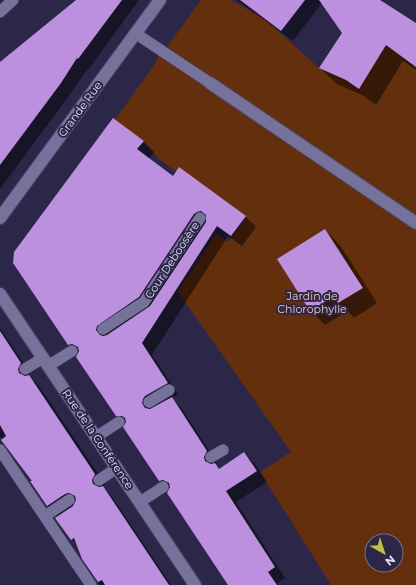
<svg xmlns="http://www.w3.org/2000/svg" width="416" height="585" font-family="Montserrat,sans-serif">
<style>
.green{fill:#642f0c;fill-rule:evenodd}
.shadow{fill:#0007}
.building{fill:#bc90de;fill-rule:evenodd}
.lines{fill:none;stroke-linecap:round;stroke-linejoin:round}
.lane-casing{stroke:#4a4563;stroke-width:12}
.street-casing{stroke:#4a4563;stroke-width:14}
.secondary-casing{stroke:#4a4563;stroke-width:14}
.lane{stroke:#77729b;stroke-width:11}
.street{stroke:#77729b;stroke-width:12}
.secondary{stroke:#77729b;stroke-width:12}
.labels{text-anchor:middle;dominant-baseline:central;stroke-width:4;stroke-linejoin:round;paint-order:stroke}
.street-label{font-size:11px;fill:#e2e0f7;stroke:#2c2749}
.park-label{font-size:11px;fill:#f7cbb4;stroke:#2c2749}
</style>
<rect width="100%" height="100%" fill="#2c2749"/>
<path class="green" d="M201,0H231L266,20L319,68L346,80L358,89L386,45L416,67V585H331L260,472L291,452L178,292L216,234L228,242L244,221L160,160L141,138L111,125L155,64L162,50H165ZM372,541H396V565H372Z"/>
<g class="shadow">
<path d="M78,0H139L89,69L88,68L71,93L0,189V64Z"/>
<path d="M237,0H324L293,41Z"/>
<path d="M331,0H379L416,24V70L403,61L376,105L364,96L337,84L320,68L343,33Z"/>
<path d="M143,141L154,152L149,159L173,177L245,216L256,227L242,246L228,236L152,355L178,394L172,398L182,409L217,463L216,465L220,469L244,453L255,464L267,482L236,502L285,578L278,583L279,585H230L170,490L160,480L126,425L116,415L79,354L69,344L14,262Z"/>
<path d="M325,230L340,245L377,303L354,318L348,311L325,325L310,310Z"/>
<path d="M0,328L30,373L29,376L39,386L105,484L103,487L112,497L171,585H100L83,558L77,544L72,539L59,516L48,506L32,482L33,481L1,437L0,438Z"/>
</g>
<g class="building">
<path d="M76,0H122L78,59L77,58L61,83L0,165V62Z"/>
<path d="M240,0H305L281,31Z"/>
<path d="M319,0H380L416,23V67L386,45L359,89L346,80L319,68L342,33Z"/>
<path d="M113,118L144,141L137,149L173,176L179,167L246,216L231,236L217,226L142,343L168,383L145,396L143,399L142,403L145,408L150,409L172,397L207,451L204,457L205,461L211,464L215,463L219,469L244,452L257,471L226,491L275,567L268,572L277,585H228L167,493L170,487L169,483L163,480L159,481L123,427L126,422L125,418L122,416H116L76,357L79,351L78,347L72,344L68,345L13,263L14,252ZM201,211L206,215V222L150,306L107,335L103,336L100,335L96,330L97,326L139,297L194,214L197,212Z"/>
<path d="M325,229L363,288L338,303L334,296L310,311L277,259Z"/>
<path d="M0,331L21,363L18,369L19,373L25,376L29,375L95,474L92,480L93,484L99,487L103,486L169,585H105L102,580L98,582L82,559L74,538L71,540L55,518L73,506L76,500L75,496L69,493L65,494L47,506L30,481H32L1,440L6,436L0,425Z"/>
</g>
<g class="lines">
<g class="lane-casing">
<g id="lane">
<path d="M0,12L13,0"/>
<path d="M135,33L210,83"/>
<path d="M103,329L144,302L200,218"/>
<path d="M48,366L72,351"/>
<path d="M25,369L43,358"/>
<path d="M149,402L169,390"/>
<path d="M96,437L119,422"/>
<path d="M0,450L91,585"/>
<path d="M211,457L223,450"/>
<path d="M99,480L117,468"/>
<path d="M140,502L163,487"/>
<path d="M45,516L69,500"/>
</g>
</g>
<g class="street-casing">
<path id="street" d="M210,83L416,223"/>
</g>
<g class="secondary-casing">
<g id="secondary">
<path d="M0,218L160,0"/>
<path d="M0,294L195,585"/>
</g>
</g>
<use href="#lane" class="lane"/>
<use href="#street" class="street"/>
<use href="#secondary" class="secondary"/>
</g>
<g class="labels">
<g class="street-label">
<text transform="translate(80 109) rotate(-54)">Grande Rue</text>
<text transform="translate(172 260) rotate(-57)">Cour Deboosère</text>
<text transform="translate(98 439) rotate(56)">Rue de la Conférence</text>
</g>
<g class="park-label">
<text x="312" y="296">Jardin de<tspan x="312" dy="13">Chlorophylle</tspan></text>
</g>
</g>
<g transform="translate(384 553) rotate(141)"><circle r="19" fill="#2c2749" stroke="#75718f"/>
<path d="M0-3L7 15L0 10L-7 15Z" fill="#bebf42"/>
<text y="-6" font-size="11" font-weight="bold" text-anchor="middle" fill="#e2e0f7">N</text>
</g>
</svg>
